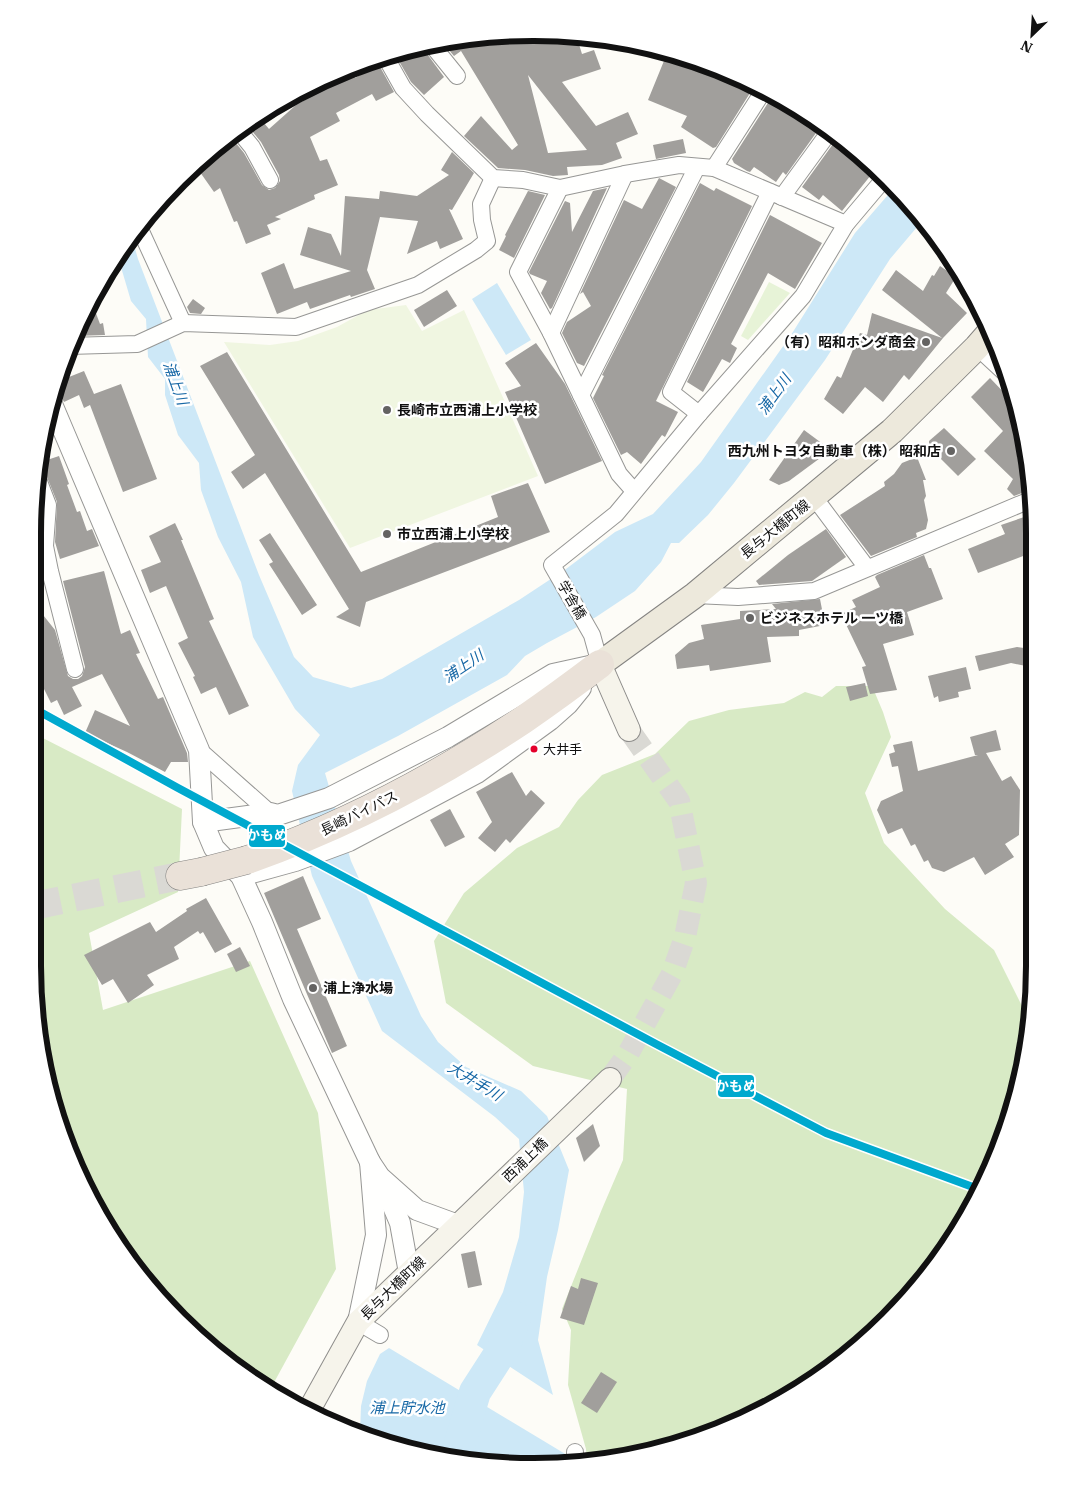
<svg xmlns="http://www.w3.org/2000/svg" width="1067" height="1499" font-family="'IBM Plex Serif','Noto Sans JP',serif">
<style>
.green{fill:#e7f3d7}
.forest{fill:#d8eac5}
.pitch{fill:#f0f6e1}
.water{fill:#cde8f7}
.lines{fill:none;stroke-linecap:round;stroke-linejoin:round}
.river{stroke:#cde8f7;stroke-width:32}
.building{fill:#a19f9c;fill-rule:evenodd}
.secondary-tunnel{stroke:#dad9d4;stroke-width:22;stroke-dasharray:22 11;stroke-linecap:butt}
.motorway-tunnel{stroke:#dad9d4;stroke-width:28;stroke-dasharray:28 14;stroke-linecap:butt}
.minor-casing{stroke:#979795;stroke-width:18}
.tertiary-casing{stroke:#979795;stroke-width:22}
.secondary-casing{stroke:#8e8d8b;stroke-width:24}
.primary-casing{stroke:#858482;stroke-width:27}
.motorway-casing{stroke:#858482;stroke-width:29}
.minor{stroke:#fffffe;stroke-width:16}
.tertiary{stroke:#fffffe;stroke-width:20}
.secondary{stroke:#f6f4eb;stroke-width:22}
.primary{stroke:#ede9dc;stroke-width:25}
.motorway{stroke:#eae1d8;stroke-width:28}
.motorway-bridge-casing{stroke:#858482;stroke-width:29;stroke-linecap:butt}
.motorway-bridge{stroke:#eae1d8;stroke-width:28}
.rail-1-casing{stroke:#fff;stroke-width:11}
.rail-1{stroke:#00a9ce;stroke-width:8}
.poi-dot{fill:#646362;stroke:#fff;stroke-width:2}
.bus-dot{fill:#e4002b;stroke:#fff;stroke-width:2}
.labels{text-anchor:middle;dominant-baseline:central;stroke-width:5;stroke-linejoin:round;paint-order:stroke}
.bus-label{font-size:13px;fill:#111;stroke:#fff;text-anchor:start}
.poi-label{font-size:14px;font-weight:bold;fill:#111;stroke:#fff;text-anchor:start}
.street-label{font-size:14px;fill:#111;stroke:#fff}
.water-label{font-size:15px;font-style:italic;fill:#1768a6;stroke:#fff}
.rim{fill:none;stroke:#111;stroke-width:6}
.line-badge{stroke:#fff;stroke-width:2}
.badge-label{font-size:14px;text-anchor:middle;font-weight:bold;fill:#fff}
</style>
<rect width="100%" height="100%" fill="#fdfcf7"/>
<path class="green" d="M769,282L790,293L748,340L741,336Z"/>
<g class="forest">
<path d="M836,686H872L883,712L891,737L865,793L884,843L945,909L994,950L1028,1018L1009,1097L1013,1108L983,1187L931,1271L864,1342L812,1382L725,1428L599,1462H587L586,1449L568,1385L571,1330L562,1309L602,1209L623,1160L627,1089L533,1066L446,1003L434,941L464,893L517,848L559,827L578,800L602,775L655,754L689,721L729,710L784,703L805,692L822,697Z"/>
<path d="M33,733L182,809L178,892L89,933L103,1010L250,961L318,1113L336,1269L271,1388L203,1342L117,1244L71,1157L50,1095L33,966Z"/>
</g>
<path class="pitch" d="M406,305L422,331L464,310L538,476L350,548L224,342L270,345L298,341L337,327L368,310Z"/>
<g class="water">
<path d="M894,188L910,203L923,220L890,259L825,360L734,483L708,515L679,543H671L661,562L635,591L596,617L547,643L525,656L507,675L398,736L325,773L351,861L421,1016L438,1042L466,1067L521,1091L547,1116L569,1170L558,1230L547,1277L538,1340L553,1395L477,1345L503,1292L519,1237L524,1192L519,1139L495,1117L382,1031L312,876L292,791L298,765L320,735L295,709L253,637L241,582L218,537L201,490L199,463L178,435L165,395V379L148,357L146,319L131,301L118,257L132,238L138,259L259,575L294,657L313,677L351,688L382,679L519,600L566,569L615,532L653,514L701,462L791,335L855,233Z"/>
<path d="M497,283L531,340L506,355L472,299Z"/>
<path d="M389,1348L567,1455L565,1462H468L404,1449L360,1433L361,1406L367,1381L380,1354Z"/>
</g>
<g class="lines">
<path class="river" d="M455,1460L475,1392L504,1347L515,1317"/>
</g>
<g class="building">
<path d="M567,34L576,35L582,54L594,50L601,69L562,82L596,126L628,112L638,134L616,143L622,158L602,165L567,167L568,175L553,176L525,170L498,168L464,136L481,116L512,150L518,145L461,51L454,56L443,43L468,37L497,36L501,44L533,35ZM528,75L587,150L548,153Z"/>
<path d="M422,47L444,77L424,95L411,82L396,56L404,52Z"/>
<path d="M668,51L732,75L728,81L750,93L716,147L713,148L681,127L687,116L648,100Z"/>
<path d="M379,65L394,92L376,101L372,94L336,113L340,121L310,137L320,161L327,159L338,185L314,195L315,199L275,217L281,219L267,225L271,234L246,244L237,221L234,222L220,188L214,192L195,165L203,157L231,137L244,153L262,185L269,190L275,188L280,181L279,175L261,142L247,125L259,117L269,129L296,105L312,96L353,75L355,78Z"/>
<path d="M773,95L818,123L814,130L816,133L786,175L783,172L776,182L754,167L750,172L747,171L734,163L732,159Z"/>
<path d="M683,139L686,153L656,159L653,145Z"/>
<path d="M843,143L856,152L875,170L842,211L823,195L819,200L802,187L833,144L839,149Z"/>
<path d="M452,152L474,173L452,210L449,209L463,239L440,249L437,241L407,254L418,221L380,217L367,270L375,289L351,297L350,295L310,309L307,302L277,314L261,273L284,263L294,289L351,271L300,255L308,227L331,234L341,256L345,196L379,199L380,191L417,196L449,175L441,170Z"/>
<path d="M659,178L676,187L584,366L577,363L562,333L567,322L591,306L583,292L580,294L624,200L642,209Z"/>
<path d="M700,183L714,191L716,188L752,206L656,401L678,412L665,437L662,435L641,464L627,452L621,455L593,398L604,376L602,375Z"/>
<path d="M607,188L552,308L550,309L541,293L547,281L530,274L529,272L565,201L570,203L572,232L593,191Z"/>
<path d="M528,191L545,195L514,258L499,250L506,236L505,235Z"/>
<path d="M770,215L822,243L795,289L768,273L731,344L737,348L730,363L722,359L703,392L687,382Z"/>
<path d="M940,266L956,277L946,293L967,313L943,338L909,380L904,375L883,402L865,387L843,414L824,399L837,376L841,378L860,333L867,335L872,313L942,338L882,290L896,270L923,291L932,275L934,276Z"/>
<path d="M447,290L457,306L424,327L414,310Z"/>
<path d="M193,299L205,308L201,314L190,313L187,307Z"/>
<path d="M91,300L100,324L103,323L105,335L74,336Z"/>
<path d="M536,343L565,384L602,461L545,484L505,392L521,386L505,363Z"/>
<path d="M227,352L361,572L498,517L491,496L528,483L550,532L366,602L360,627L336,617L349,609L265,473L243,489L231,472L255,455L200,366Z"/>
<path d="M64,365L69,377L84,371L94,394L121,384L157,479L123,492L90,405L84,408L79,395L64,402L57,388Z"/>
<path d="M990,378L1012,401L1024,446L1018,453L1029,464L1030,468V490L1014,496L1007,489L1013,479L984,451L1003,431L971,397Z"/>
<path d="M944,428L976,459L958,476L929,447V441Z"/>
<path d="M804,430L831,450L789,481L779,485L769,480Z"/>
<path d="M59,456L69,484L67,485L77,512L80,511L87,531L92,529L99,546L60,559L55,542L57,502L41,462Z"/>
<path d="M917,457L926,480H923L926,496L924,500L928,520L926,529L916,533L917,537L871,556L840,515L885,486L884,482L894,474L902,463Z"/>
<path d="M36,501L38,506L35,539H32Z"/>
<path d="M1030,515L1031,553L978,573L968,549L1005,534L1001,525Z"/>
<path d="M175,523L183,540H181L214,619L209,621L249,706L229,715L216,687L201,694L193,677L195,676L178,643L188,638L166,586L150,593L141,570L161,562L149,536Z"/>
<path d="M826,529L846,557L812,581L759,585L756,581L788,555Z"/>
<path d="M270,533L317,605L302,615L269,564L273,562L259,540Z"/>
<path d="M924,555L929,568H931L943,599L907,612L914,635L883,644L897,690L870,694L862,667L866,666L841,614L856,607L852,600L880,587L875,577L877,575Z"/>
<path d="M104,571L121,634L130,630L140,653L136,654L158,699L163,697L187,753L188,762H171L165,772L127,752L85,733L95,710L130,726L102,674L72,687L82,706L64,715L57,700L51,703L32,665V601L55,630L68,676L73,679H78L82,676L85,667L63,581Z"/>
<path d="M820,599L825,625L799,630V636L767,637L771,662L710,671L709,665L677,669L675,655L689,643L704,639L701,625L740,619V611L776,609L772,604Z"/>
<path d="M1017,647L1031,649V667L1011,663L979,671L975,656Z"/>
<path d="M966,667L971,689L958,692L959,697L939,702L938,696L934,698L928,676Z"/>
<path d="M865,683L868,696L850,701L846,687Z"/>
<path d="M996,730L1001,750L986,753L1002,781L1011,776L1020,790L1019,835L1005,844L1014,857L985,875L974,857L944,872L932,868L928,860L924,862L915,844L911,846L902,828L888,834L877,810L881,801L903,791L898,766L892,767L889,754L895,752L893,745L912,741L918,771L978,755H975L970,737Z"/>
<path d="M512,772L526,796L531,790L545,803L510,843L506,839L495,852L478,838L492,822L476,792Z"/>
<path d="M450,809L465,837L445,847L430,820Z"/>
<path d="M303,876L321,919L297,929L347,1046L332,1053L264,893Z"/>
<path d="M206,898L232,944L215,953L203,932L200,934L198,931L174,947L179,959L147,975L154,985L128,1003L113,979L102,985L84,955L150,922L156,932L187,911L186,909Z"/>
<path d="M240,947L250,966L236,972L227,954Z"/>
<path d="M593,1124L600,1146L584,1162L576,1138Z"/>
<path d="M475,1251L482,1285L468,1288L461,1254Z"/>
<path d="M581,1278L598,1283L584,1325L560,1318L571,1286L578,1289Z"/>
<path d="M601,1372L617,1382L597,1413L581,1403Z"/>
</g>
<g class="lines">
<path class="secondary-tunnel" d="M610,1079L628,1054L672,974L685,937L696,883L679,801L629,730"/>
<path class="motorway-tunnel" d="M33,906L180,876"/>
<g class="minor-casing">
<g id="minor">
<path d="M432,45L457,76"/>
<path d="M385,56L403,88L427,114L493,178L523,180L560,188L625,174L679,165L714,168L846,224"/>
<path d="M239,131L252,147L270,180"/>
<path d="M714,168L764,90"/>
<path d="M560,188L518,272L551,333L619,474L634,491"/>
<path d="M782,197L830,131"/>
<path d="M139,227L183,323"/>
<path d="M551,333L625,174"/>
<path d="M69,346L137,344L183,323L296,327L418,285L476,250L487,241L482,220L481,204L493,178"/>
<path d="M977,347L1005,373"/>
<path d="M581,395L697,167"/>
<path d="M699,414L671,392L770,192"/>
<path d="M38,479L48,505L45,546L50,571L75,669"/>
<path d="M814,497L867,568"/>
<path d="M695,595L738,597L814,591L1030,500"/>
<path d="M600,664L592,635L552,565L616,514L699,414L803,296L846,224L884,179"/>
<path d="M199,750L270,813"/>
<path d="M358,1322L380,1335"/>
<path d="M575,1452V1462"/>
</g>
</g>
<g class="tertiary-casing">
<g id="tertiary">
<path d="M52,404L199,750L203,822L214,848L241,876L262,922L293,999L370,1162L380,1177L417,1210L458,1225"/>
<path d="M203,822L270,813L278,815L329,798L448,737L553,674L594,665"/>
<path d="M241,876L295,861L349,841L477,773L550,720L568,704L581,688"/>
<path d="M383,1183L400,1223L409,1273"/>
<path d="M358,1322L376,1235L370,1162"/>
</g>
</g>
<g class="secondary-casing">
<g id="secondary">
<path d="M600,664L629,730"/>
<path d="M308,1412L358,1322L610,1079"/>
</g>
</g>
<g class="primary-casing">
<path id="primary" d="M600,664L695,595L892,431L977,347L991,331"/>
</g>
<g class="motorway-casing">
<g id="motorway">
<path d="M247,860C345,826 437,777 523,720C549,702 575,683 600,664"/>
<path d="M180,876L201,872"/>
</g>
</g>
<use href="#minor" class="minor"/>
<use href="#tertiary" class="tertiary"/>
<use href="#secondary" class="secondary"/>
<use href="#primary" class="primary"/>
<use href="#motorway" class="motorway"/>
<g class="motorway-bridge-casing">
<path id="motorway-bridge" d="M201,872L247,860"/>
</g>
<use href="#motorway-bridge" class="motorway-bridge"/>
<g class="rail-1-casing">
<path id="rail-1" d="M33,708L178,788L656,1044L826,1133L981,1190"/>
</g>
<use href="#rail-1" class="rail-1"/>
</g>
<g class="poi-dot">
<circle cx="926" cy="342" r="5"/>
<circle cx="387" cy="410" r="5"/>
<circle cx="951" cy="451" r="5"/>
<circle cx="387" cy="534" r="5"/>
<circle cx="750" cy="618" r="5"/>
<circle cx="313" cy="988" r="5"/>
</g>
<circle class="bus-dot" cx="534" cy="749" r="4.5"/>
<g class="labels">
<g class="bus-label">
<text x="543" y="749">大井手</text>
</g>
<g class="poi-label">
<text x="916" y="342" text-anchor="end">（有）昭和ホンダ商会</text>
<text x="397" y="410">長崎市立西浦上小学校</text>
<text x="941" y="451" text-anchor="end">西九州トヨタ自動車（株） 昭和店</text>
<text x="397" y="534">市立西浦上小学校</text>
<text x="760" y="618">ビジネスホテル 一ツ橋</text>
<text x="323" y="988">浦上浄水場</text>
</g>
<g class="street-label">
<text transform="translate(775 529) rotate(-39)">長与大橋町線</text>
<text transform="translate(572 600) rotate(60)">学舎橋</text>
<text transform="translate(359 813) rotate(-26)">長崎バイパス</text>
<text transform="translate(525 1160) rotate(-44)">西浦上橋</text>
<text transform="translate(393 1288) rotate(-44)">長与大橋町線</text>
</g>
<g class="water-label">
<text transform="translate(176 383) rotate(70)">浦上川</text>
<text transform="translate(774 394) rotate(-54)">浦上川</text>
<text transform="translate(463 666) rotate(-34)">浦上川</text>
<text transform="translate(475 1081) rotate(31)">大井手川</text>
<text x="407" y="1407">浦上貯水池</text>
</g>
</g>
<path d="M0 0H1067V1499H0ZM533 41H534A492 492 0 0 1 1026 533V966A492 492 0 0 1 534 1458H533A492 492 0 0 1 41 966V533A492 492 0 0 1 533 41Z" fill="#fff" fill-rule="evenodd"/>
<path class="rim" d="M533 41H534A492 492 0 0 1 1026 533V966A492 492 0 0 1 534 1458H533A492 492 0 0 1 41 966V533A492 492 0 0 1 533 41Z"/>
<g class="line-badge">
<rect x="248" y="824" width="38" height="24" rx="5" fill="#00a9ce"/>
<rect x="717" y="1074" width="38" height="24" rx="5" fill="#00a9ce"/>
</g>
<g class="badge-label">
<text x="267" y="840">かもめ</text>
<text x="736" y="1091">かもめ</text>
</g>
<g transform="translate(1032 35) rotate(205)" stroke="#ffffff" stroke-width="4" paint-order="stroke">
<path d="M0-4L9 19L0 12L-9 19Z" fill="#111111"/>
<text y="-8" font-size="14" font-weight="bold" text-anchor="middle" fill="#111111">N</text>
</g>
</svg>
